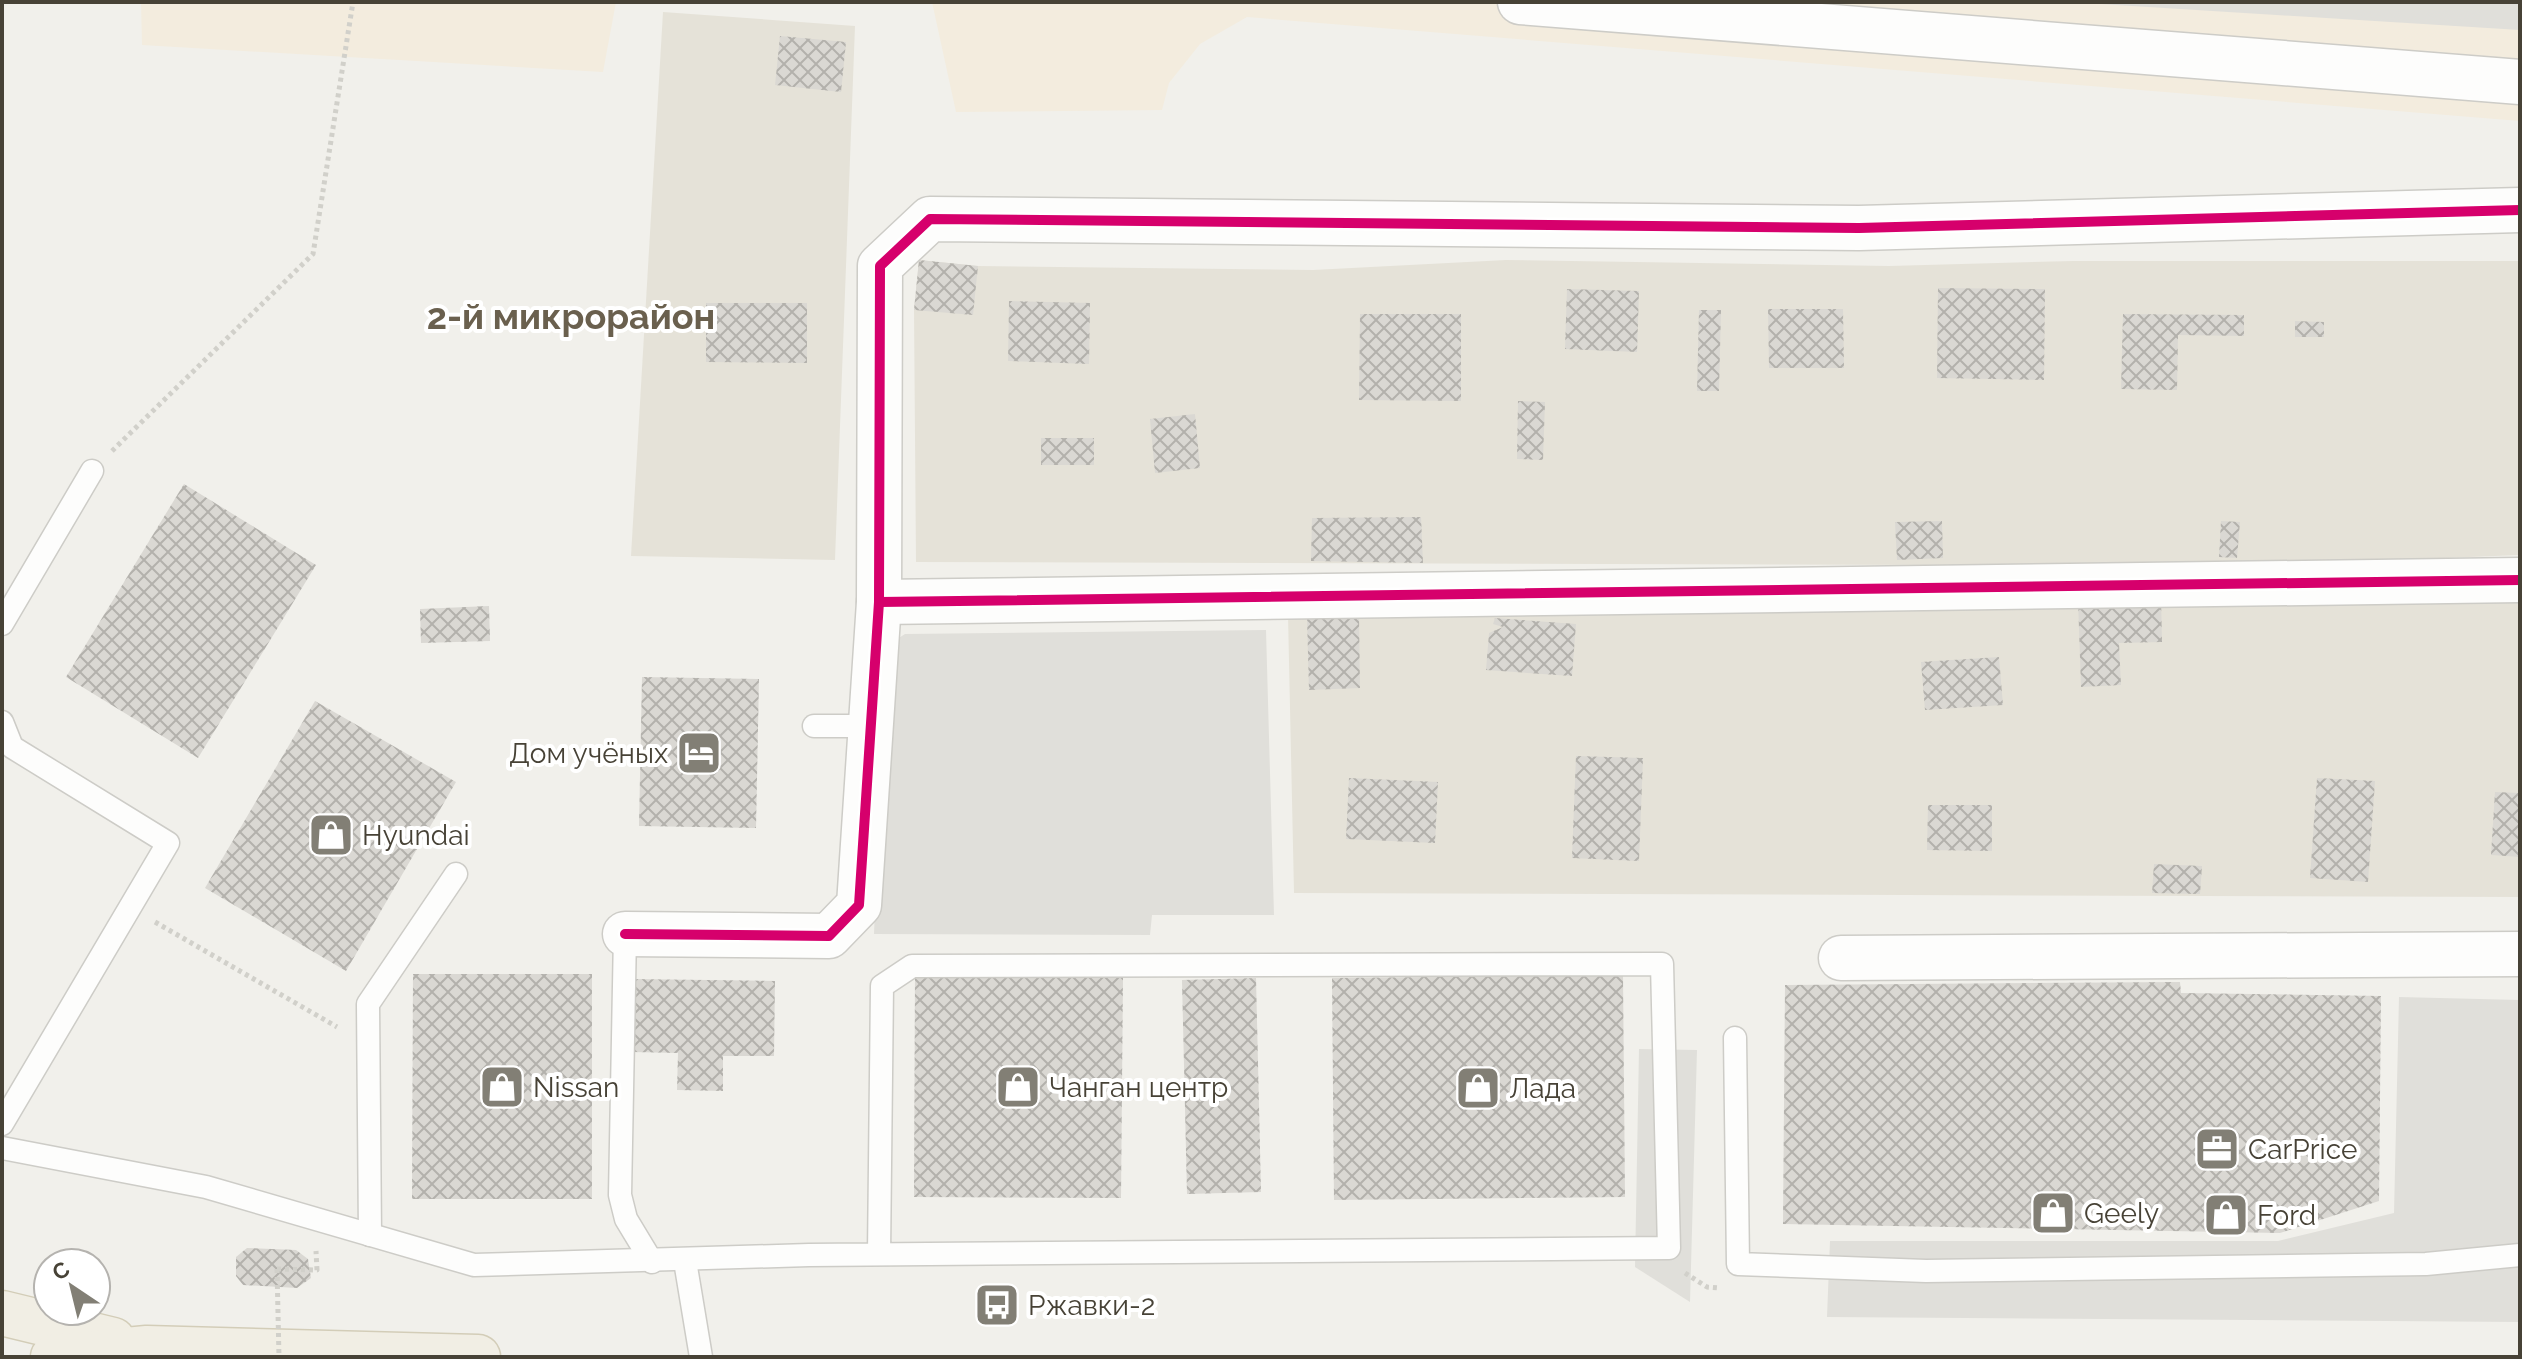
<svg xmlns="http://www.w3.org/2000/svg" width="2522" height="1359" font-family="Raleway,sans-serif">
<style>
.residential{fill:#e5e2d8}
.commercial{fill:#f3ecde}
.parking{fill:#e0dfda}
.building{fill:url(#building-cross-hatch)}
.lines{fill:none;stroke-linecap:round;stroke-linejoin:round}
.lane-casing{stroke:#cdccc7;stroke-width:25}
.street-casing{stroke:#cdccc7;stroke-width:47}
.primary-casing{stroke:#d3cdb8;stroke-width:47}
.path{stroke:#d1d0ca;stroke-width:5;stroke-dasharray:4 4;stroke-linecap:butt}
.lane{stroke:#fdfdfc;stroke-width:22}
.street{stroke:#fdfdfc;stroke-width:44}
.primary{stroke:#f1eee4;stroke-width:44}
.path-bridge{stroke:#d1d0ca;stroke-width:5;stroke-dasharray:4 4;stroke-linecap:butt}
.cycleway-casing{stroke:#fff;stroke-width:15}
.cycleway{stroke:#d6006c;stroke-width:10}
.labels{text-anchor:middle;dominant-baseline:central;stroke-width:8;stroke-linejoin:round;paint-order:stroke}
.poi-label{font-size:28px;fill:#474236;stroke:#fff;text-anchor:start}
.district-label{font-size:36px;font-weight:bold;fill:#6a604e;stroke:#fff}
</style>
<defs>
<pattern id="building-cross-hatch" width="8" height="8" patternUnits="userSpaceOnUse" patternTransform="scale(2)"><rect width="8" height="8" fill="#dad8d3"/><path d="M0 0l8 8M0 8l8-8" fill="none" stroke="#b3b1ac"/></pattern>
</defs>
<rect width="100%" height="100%" fill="#f1f0eb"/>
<g class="residential">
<path d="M663,12L855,26L835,560L631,556Z"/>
<path d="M919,260L978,266L1313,270L1506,260L1889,266L2073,261H2520V555L2245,566L916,562L914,310Z"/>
<path d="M2520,593V897L1294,893L1288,615Z"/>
</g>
<g class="commercial">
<path d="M141,2H616L603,72L142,45Z"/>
<path d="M932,2H2520V121L1247,17L1200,44L1169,83L1162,110L956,112Z"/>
</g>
<g class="parking">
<path d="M2068,2H2520V30Z"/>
<path d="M1266,630L1274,915H1152L1150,935L874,934L885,647L905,634Z"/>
<path d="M2399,997L2520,1000V1322L1827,1317L1830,1241H2278L2394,1213Z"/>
<path d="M1639,1049L1697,1050L1690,1302L1635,1267Z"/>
</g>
<g class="building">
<path d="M780,36L846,42L841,92L775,85Z"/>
<path d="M919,260L978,266L973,315L914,310Z"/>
<path d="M1938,288L2045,289L2044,380L1937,378Z"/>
<path d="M1567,289L1639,291L1637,352L1565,349Z"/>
<path d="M1009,301L1090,303L1089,364L1008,361Z"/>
<path d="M706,303H807V363L706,362Z"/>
<path d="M1768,309H1843L1844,368H1769Z"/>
<path d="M1699,310H1721L1719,391H1697Z"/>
<path d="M1360,314H1461V401L1359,400Z"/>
<path d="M2123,314L2244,315V336L2178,335L2177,390L2121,389Z"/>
<path d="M2295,321L2324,322V337H2295Z"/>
<path d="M1518,401L1545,402L1543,460L1517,459Z"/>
<path d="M1195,414L1200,468L1155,473L1150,419Z"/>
<rect x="1041" y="438" width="53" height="27"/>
<path d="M184,484L316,565L198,758L66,677Z"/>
<path d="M1421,517L1423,563L1311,561L1312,518Z"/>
<path d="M1942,521L1943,558L1897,560L1895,522Z"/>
<path d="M2221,521L2240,522L2237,558L2219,557Z"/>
<path d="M2161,597L2162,642L2119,643L2121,685L2081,687L2078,600Z"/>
<path d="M489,606L490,641L421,643L420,609Z"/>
<path d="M1359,616L1360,688L1309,690L1307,617Z"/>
<path d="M1495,618L1576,624L1572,676L1486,670L1489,633L1503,627L1493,624Z"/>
<path d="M1999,657L2003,705L1925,710L1921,662Z"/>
<path d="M642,677L759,679L756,828L639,826Z"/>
<path d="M315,701L456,782L346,971L205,888Z"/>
<path d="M1576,756L1643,758L1639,861L1572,858Z"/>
<path d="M1349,778L1438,782L1435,843L1346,839Z"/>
<path d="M2317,778L2375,781L2368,882L2310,878Z"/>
<path d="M2495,792L2520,793V857L2491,855Z"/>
<path d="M1928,805H1992V851L1927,850Z"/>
<path d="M2154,864L2202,866L2200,894L2152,893Z"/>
<path d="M413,974H592V1199H412Z"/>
<path d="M1623,975L1625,1197L1334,1200L1332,978Z"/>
<path d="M915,976L1123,977L1121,1198L914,1197Z"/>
<path d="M1256,978L1261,1192L1187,1194L1182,980Z"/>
<path d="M633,979L775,981L774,1056H723V1091L677,1090L678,1053L632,1052Z"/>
<path d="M2180,982L2181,993L2381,996L2379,1201L2280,1233L1783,1224L1785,985Z"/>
<path d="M247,1248L296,1250L308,1259L311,1278L297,1288L243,1285L236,1276V1257Z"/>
</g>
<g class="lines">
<g class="lane-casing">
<g id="lane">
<path d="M2,624L92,471"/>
<path d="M2,722L12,747L168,843L2,1124"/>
<path d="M814,726H871"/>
<path d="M625,934L620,1195L626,1219L652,1262"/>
<path d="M1735,1038L1738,1264L1926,1271L2426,1264L2520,1255"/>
<path d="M2,1148L206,1187L474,1265L809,1255L1669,1248L1662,964L912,966L882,986L879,1254"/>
<path d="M370,1235L368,1004L456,874"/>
<path d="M685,1261L701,1357"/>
</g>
</g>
<g class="street-casing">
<g id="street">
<path d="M1520,2L2520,82"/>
<path d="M879,602L2520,580"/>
<path d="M625,934L829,936L859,905L879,602L880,266L930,219L1859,228L2520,210"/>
<path d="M1841,958L2520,954"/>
</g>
</g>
<g class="primary-casing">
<g id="primary">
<path d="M2,1313L113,1340"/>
<path d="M53,1357L147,1348L478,1357"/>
</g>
</g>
<g class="path">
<path d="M112,451L313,254L353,2"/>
<path d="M155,922L337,1027"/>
<path d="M277,1269L317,1270L316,1251"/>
<path d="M1685,1273L1707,1287L1719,1288"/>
</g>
<use href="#lane" class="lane"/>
<use href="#street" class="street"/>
<use href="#primary" class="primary"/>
<path class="path-bridge" d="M277,1269L279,1357"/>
<g class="cycleway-casing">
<g id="cycleway">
<path d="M879,602L2520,580"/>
<path d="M625,934L829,936L859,905L879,602L880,266L930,219L1859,228L2520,210"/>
</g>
</g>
<use href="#cycleway" class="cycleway"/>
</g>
<defs>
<g id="hotel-square" transform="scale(2.3)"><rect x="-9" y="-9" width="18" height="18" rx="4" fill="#827f75" stroke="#fff"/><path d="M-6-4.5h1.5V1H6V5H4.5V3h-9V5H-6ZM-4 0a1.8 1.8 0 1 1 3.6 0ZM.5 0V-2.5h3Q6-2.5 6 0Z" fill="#fff"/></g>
<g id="shop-square" transform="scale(2.3)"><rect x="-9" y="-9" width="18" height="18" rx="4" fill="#827f75" stroke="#fff"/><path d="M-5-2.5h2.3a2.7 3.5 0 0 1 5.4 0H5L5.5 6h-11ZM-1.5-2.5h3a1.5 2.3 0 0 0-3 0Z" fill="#fff"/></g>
<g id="office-square" transform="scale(2.3)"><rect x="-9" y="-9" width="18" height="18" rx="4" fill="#827f75" stroke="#fff"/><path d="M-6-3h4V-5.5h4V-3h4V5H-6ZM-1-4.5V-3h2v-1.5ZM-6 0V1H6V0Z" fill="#fff"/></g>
<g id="bus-square" transform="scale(2.3)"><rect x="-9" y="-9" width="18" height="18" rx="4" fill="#827f75" stroke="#fff"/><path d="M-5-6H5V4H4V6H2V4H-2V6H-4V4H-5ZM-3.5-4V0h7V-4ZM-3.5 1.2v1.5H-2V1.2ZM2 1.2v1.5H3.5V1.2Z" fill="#fff"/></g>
</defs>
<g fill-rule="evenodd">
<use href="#hotel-square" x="699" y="753"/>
<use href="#shop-square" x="331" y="835"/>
<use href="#shop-square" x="502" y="1087"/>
<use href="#shop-square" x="1018" y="1087"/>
<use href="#shop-square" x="1478" y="1088"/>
<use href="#office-square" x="2217" y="1149"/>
<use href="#shop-square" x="2053" y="1213"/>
<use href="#shop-square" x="2226" y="1215"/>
<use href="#bus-square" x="997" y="1305"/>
</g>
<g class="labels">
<g class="poi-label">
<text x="668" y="753" text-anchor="end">Дом учёных</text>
<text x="362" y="835">Hyundai</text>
<text x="533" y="1087">Nissan</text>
<text x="1049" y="1087">Чанган центр</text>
<text x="1509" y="1088">Лада</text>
<text x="2248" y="1149">CarPrice</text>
<text x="2084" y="1213">Geely</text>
<text x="2257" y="1215">Ford</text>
<text x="1028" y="1305">Ржавки-2</text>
</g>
<g class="district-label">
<text x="571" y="316">2-й микрорайон</text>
</g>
</g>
<rect width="2522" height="1359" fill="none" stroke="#474236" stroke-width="8"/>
<g transform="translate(72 1287) rotate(325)"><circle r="38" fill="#ffffff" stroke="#b5b3af" stroke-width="2"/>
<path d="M0-6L14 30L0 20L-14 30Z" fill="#827f75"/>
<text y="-12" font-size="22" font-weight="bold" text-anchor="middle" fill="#474236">С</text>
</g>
</svg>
